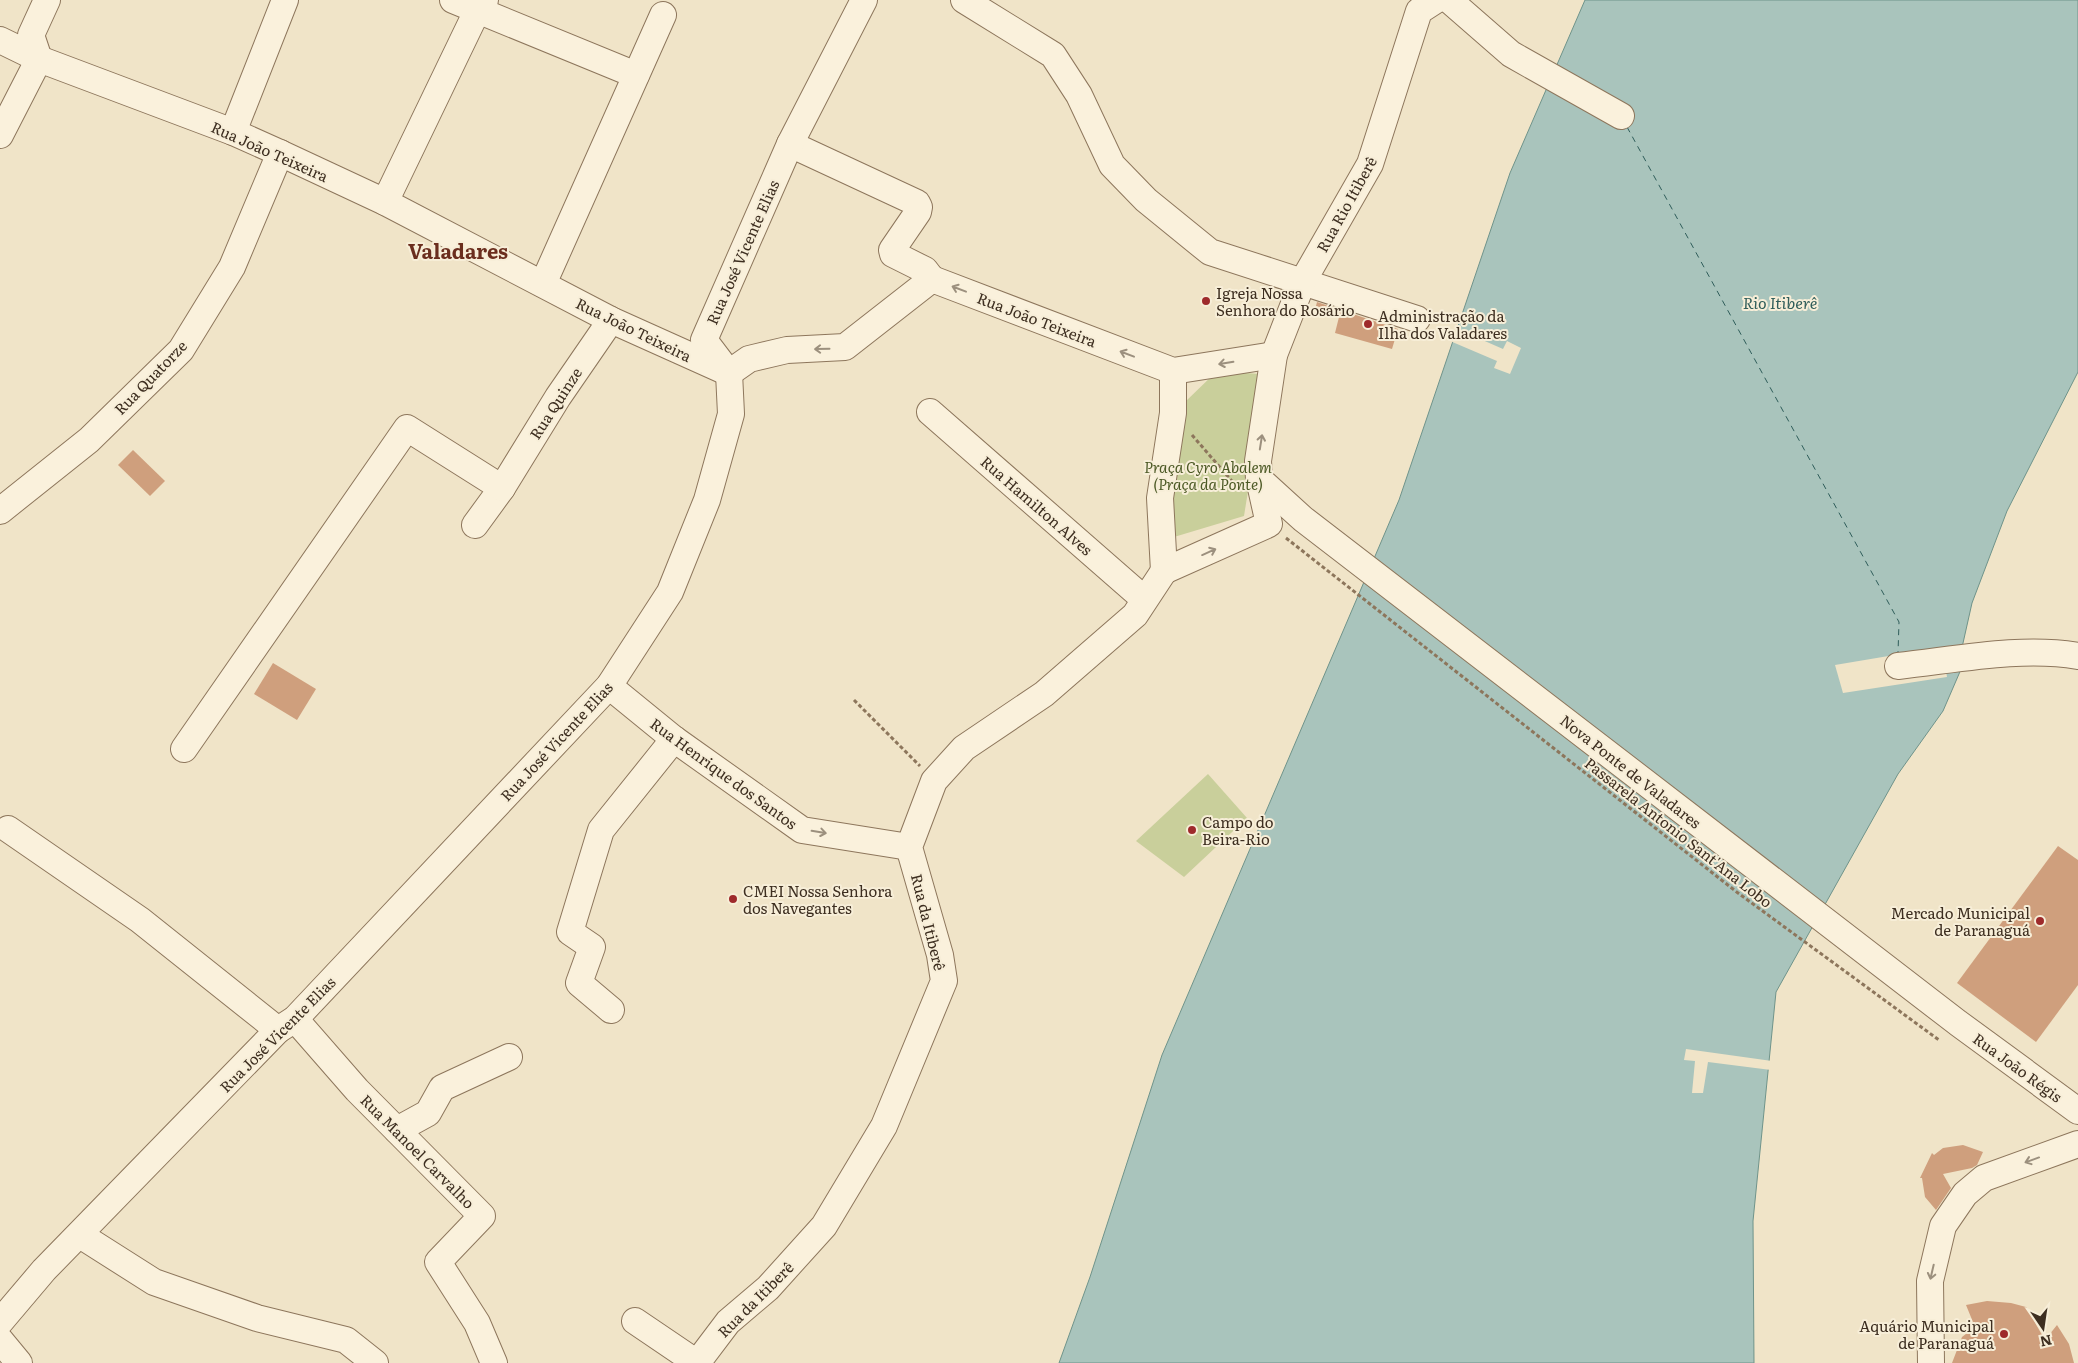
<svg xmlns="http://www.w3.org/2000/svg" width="2078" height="1363" font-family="Literata,serif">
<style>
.green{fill:#c9cf9b}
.water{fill:#a9c4bc;stroke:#6f938a}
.pier{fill:#f0e4c8}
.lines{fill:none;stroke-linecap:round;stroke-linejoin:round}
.ferry{stroke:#2f5d5a;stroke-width:1;stroke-dasharray:6 5;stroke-linecap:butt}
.building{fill:#cf9f7d}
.minor-casing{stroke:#8d765c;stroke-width:28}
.path{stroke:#8d765c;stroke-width:3;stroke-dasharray:4 2.5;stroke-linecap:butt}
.minor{stroke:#faf1dc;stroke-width:26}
.oneway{stroke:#9c907e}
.poi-dot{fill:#9e2a2b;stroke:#f7eed8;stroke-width:2}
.labels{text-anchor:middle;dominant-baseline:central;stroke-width:4;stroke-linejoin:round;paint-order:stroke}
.street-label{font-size:15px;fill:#3d2e20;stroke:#f7eed8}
.poi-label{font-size:15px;fill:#3d2e20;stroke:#f7eed8;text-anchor:start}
.park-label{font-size:15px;font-style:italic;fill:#4d5a26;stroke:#f7eed8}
.water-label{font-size:16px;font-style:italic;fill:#2f5d5a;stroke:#f7eed8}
.district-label{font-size:20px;font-weight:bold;fill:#6b2e1e;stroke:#f7eed8}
</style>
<rect width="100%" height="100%" fill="#f0e4c8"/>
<g class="green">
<path d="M1217,371L1260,374L1261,410L1244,516L1174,537L1165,471L1183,404Z"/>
<path d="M1208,774L1247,818L1184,877L1136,841Z"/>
</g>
<path class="water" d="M1585,0H2078V372L2007,511L1972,603L1961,652L1962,667L1943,711L1898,774L1776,992L1753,1221L1754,1363H1059L1090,1277L1162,1055L1399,500L1510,173Z"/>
<g class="pier">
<path d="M1455,328L1503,349L1507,341L1521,348L1510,374L1494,368L1497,361L1450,341Z"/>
<path d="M1942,647L1947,677L1843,693L1835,665Z"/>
<path d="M1686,1049L1772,1061L1771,1070L1708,1062L1703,1093H1692L1695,1061L1684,1060Z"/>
</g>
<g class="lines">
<path class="ferry" d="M1627,127L1899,622L1898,653"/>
</g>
<g class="building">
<path d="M1317,302L1398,329L1392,349L1335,333L1340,313L1316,306Z"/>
<path d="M133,450L165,481L150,496L118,465Z"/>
<path d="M273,663L316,689L297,720L254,694Z"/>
<path d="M2058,846L2078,860V985L2036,1042L1957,983Z"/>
<path d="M1963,1145L1983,1152L1977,1165L1972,1168L1943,1174L1951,1188L1936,1210L1925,1197L1922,1178H1920L1932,1153L1934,1155L1943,1148Z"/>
<path d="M1987,1301L2011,1303L2026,1307L2045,1340L2057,1325L2069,1344L2074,1363H1952L1962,1337L1975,1327L1966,1305Z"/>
</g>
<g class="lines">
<g class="minor-casing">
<g id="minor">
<path d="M453,0L636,75"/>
<path d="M964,0L1053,55L1079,95L1112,165L1146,200L1210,252L1417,319"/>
<path d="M1449,0L1511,54L1621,116"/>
<path d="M0,40L39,59L233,132L280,153L385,202L611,320L729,373L749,359L787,350L845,347L932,279L1173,371L1274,355"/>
<path d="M233,132L285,0"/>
<path d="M0,135L39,59L31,35L47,0"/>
<path d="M790,144L917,203L919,207L918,212L892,250L893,254L925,270L932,279"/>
<path d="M385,202L477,11L485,0"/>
<path d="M543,284L663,15"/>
<path d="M930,412L1144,599"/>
<path d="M1259,479L1303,519L1958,1023L2078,1111"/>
<path d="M0,511L89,440L181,350L232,267L280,153"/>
<path d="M475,525L502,488L558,397L611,320"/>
<path d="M1164,571L1269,524L1259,479L1258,461L1274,355L1303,281L1370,164L1419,11L1436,0"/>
<path d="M1164,571L1160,498L1173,413V371"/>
<path d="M1898,666C1955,660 2021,646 2078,656"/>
<path d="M609,686L674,739L802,830L909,847"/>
<path d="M184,749L407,428L502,488"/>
<path d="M8,829L140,920L278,1030"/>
<path d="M611,1010L579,983L592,947L570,932L601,830L674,739"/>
<path d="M295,1019L357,1090L482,1216L438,1262L477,1323L494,1363"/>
<path d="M397,1130L428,1113L442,1088L509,1057"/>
<path d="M80,1235L154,1282L257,1318L346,1340L375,1363"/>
<path d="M635,1321L697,1363"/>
<path d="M0,1322L44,1270L278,1030L295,1019L609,686L670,592L707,500L731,414L729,373L704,340L790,144L864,0"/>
<path d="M0,1340L19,1363"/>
<path d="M697,1363L728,1322L768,1288L824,1226L884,1126L944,981L940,955L909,847L934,781L964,748L1044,694L1135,615L1164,571"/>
<path d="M1931,1363L1930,1281L1943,1226L1965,1194L1984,1178L2078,1144"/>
</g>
</g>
<g class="path">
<path d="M1192,435L1237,487"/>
<path d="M1286,538L1738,893L1939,1040"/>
<path d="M854,700L920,766"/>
</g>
<use href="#minor" class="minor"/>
</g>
<defs><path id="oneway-shaft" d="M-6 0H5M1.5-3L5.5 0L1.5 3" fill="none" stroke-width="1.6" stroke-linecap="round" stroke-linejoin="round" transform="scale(1.25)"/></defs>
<g class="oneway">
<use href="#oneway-shaft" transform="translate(959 289) rotate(-159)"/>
<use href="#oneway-shaft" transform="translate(822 349) rotate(179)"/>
<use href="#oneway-shaft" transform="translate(1127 354) rotate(-159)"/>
<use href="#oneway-shaft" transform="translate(1226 363) rotate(171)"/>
<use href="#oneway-shaft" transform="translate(1261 442) rotate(-81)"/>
<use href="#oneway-shaft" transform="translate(1209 552) rotate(-24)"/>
<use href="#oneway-shaft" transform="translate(819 832) rotate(9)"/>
<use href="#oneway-shaft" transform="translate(2032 1160) rotate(160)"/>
<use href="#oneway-shaft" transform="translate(1932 1272) rotate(103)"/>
</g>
<g class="poi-dot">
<circle cx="1206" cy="301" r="5"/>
<circle cx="1368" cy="324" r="5"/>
<circle cx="1192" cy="830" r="5"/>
<circle cx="733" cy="899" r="5"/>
<circle cx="2040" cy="921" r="5"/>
<circle cx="2004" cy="1334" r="5"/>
</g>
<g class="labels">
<g class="street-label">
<text transform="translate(270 151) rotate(24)">Rua João Teixeira</text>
<text transform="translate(1346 204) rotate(-61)">Rua Rio Itiberê</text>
<text transform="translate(742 252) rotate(-66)">Rua José Vicente Elias</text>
<text transform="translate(1037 319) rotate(21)">Rua João Teixeira</text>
<text transform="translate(634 329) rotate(26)">Rua João Teixeira</text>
<text transform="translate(150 377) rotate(-46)">Rua Quatorze</text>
<text transform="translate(555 403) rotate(-57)">Rua Quinze</text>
<text transform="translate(1037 505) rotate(41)">Rua Hamilton Alves</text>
<text transform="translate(556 741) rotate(-47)">Rua José Vicente Elias</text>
<text transform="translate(1631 771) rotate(38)">Nova Ponte de Valadares</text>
<text transform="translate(724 773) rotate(36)">Rua Henrique dos Santos</text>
<text transform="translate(1679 832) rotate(38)">Passarela Antonio Sant'Ana Lobo</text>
<text transform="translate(929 922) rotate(76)">Rua da Itiberê</text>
<text transform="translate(277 1034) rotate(-45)">Rua José Vicente Elias</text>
<text transform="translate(2018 1067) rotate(36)">Rua João Régis</text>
<text transform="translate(418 1151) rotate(45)">Rua Manoel Carvalho</text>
<text transform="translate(755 1299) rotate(-45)">Rua da Itiberê</text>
</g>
<g class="poi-label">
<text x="1216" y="292">Igreja Nossa<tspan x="1216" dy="17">Senhora do Rosário</tspan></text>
<text x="1378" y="315">Administração da<tspan x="1378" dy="17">Ilha dos Valadares</tspan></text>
<text x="1202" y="821">Campo do<tspan x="1202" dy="17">Beira-Rio</tspan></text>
<text x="743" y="890">CMEI Nossa Senhora<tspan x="743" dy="17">dos Navegantes</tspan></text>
<text x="2030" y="912" text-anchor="end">Mercado Municipal<tspan x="2030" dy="17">de Paranaguá</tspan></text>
<text x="1994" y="1325" text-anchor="end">Aquário Municipal<tspan x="1994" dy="17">de Paranaguá</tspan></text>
</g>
<g class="park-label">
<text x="1208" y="466">Praça Cyro Abalem<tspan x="1208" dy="17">(Praça da Ponte)</tspan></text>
</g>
<g class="water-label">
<text x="1780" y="302">Rio Itiberê</text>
</g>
<g class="district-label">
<text x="458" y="250">Valadares</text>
</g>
</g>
<g transform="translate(2043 1328) rotate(167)" stroke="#f7eed8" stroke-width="4" paint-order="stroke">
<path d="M0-4L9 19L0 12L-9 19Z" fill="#3d2e20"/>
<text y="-8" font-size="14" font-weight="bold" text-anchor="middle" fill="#3d2e20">N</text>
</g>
</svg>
